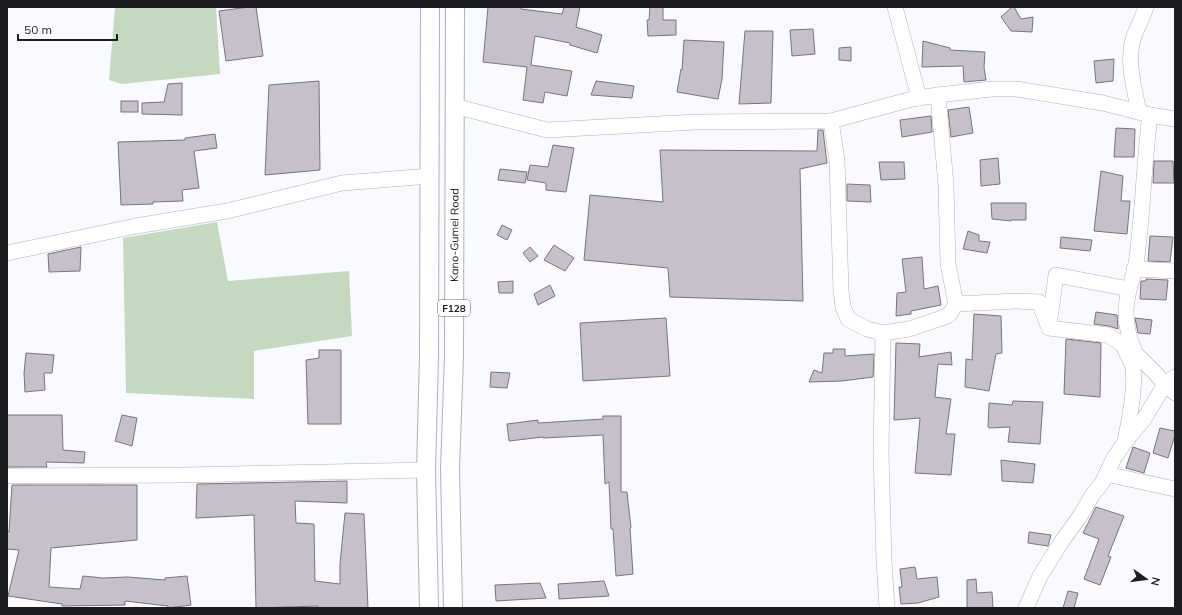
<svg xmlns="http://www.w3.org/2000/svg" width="1182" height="615" font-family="Mulish,sans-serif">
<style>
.green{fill:#c5d9c0}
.building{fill:#c5c0ca;stroke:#78747d}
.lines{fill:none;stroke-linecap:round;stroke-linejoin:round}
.minor-casing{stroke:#aeb1bb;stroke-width:16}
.major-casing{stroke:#aeb1bb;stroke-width:20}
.minor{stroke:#fff;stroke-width:15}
.major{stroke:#fff;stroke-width:18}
.labels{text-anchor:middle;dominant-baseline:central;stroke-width:3;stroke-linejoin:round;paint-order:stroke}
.shield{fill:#fff;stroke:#606164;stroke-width:1}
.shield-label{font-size:10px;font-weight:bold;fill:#1c1d21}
.street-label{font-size:11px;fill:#1c1d21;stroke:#fff}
</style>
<rect width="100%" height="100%" fill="#f9faff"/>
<g class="green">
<path d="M115,7H216L220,74L122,84L109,80Z"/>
<path d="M217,222L228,281L349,271L352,336L254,351V399L126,393L123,238Z"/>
</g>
<g class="building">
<path d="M249,7H256L263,56L226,61L219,11Z"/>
<path d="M488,7H521V9L562,14L564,7H580L576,27L602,35L597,53L570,45V43L535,36L531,65L572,71L567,96L545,92L543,103L523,100L527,67L483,62Z"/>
<path d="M650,7H663V20H676V35L648,36L647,20H649Z"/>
<path d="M1012,7H1014L1021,19L1033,17L1032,32L1011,31L1001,17Z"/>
<path d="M813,29L815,54L792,56L790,30Z"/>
<path d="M745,31H773L771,103L739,104Z"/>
<path d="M684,40L724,42L722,79L718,99L677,92L681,69L682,70Z"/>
<path d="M923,41L950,48V50L985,52L984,67L986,80L964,82L963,66L922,67Z"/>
<path d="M851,47V61L839,60V48Z"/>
<path d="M1114,59L1113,81L1096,83L1094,61Z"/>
<path d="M319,81L320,170L265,175L269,85Z"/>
<path d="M596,81L634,86L632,98L591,95Z"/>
<path d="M182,83V115L142,114V103L164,102L168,84Z"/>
<rect x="121" y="101" width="17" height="11"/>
<path d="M969,107L973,133L951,137L948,110Z"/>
<path d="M931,116L932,132L902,137L900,120Z"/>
<path d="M1116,128L1135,129L1134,157H1114Z"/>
<path d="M818,130H823L827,163L800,169L803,301L670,297L668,268L584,260L590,195L663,202L660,150L817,151Z"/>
<path d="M215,134L217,148L194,151L199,188L182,190L183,201L153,202V204L121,205L118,142L185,140V138Z"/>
<path d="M553,145L574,148L566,192L546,190V183L527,180L530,165L548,167Z"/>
<path d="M998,158L1000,184L981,186L980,160Z"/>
<path d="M1154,161H1173L1174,183H1153Z"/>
<path d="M879,162H904L905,179L881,180Z"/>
<path d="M500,169L527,172L525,183L498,180Z"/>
<path d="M1101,171L1123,176L1121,201H1130L1127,234L1094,231Z"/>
<path d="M847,184L870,185L871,202L847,201Z"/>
<path d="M991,203H1026V220H1011V221L992,219Z"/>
<path d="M502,225L512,230L507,240L497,235Z"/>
<path d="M968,231L979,235V241L990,242L987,253L963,249Z"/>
<path d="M1150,236L1173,237L1170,262L1148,261Z"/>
<path d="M1061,237L1092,240L1090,251L1060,248Z"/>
<path d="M554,245L574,258L565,271L544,260Z"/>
<path d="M81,247L80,271L49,272L48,254Z"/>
<path d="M530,247L538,256L530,262L523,253Z"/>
<path d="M922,257L924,289L938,286L941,305L911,311V314L896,316L897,293L906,292L902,259Z"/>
<path d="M1146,279L1168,280L1166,300L1140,299L1141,281H1146Z"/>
<path d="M513,281V293H499L498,282Z"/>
<path d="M550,285L555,296L538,305L534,294Z"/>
<path d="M1096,312L1117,315L1118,329L1109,326L1094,324Z"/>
<path d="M974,314L1001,316L1002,353L996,354L989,391L965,387L966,359L972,360Z"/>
<path d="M666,318L670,376L583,381L580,323Z"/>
<path d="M1135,318L1152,320L1150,334L1138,333Z"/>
<path d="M1066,339L1101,343L1100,397L1064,394Z"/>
<path d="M896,343L920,344L919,357L951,352L952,365L938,364L935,397L951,399L946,434H955L951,475L915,473L920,418L894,420Z"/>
<path d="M833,349H845V356L874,354L873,377L842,381L809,382L814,370L822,373L824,353H833Z"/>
<path d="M319,350H341V424H308L306,360L319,358Z"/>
<path d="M26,353L54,355L52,373H44L45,390L25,392L24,373Z"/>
<path d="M491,372L510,373L507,388L490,387Z"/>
<path d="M1013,401L1043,402L1040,444L1008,442L1010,427L989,428L988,427L989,403L1012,405Z"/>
<path d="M7,415H62L63,450L85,452L84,463L46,462L47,467H7Z"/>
<path d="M122,415L137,418L132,446L115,441Z"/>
<path d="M603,416H621V492H627L631,528H630L633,574L616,576L613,529H611L609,482L605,484L603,435L543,438V437L509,441L507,424L538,420V423L603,419Z"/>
<path d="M1160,428L1175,431V435L1168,458L1153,453Z"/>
<path d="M1133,447L1150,453L1144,473L1126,468Z"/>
<path d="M1001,460L1035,464L1033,483L1002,481Z"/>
<path d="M347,481V503L295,501L296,523L314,524L315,581L340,584V564L345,513L364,514L368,608H317L318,606L256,608L254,515L196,518L197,484Z"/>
<path d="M12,485H137V540L51,548L49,587L80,589L83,576L103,578L128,577L165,580V578L187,576L191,605L168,608V606L125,601V605L62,606V604L8,596L19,550L7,549V531L9,532Z"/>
<path d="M1096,507L1124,516L1108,556L1111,557L1100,585L1084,579L1099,539L1083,533Z"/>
<path d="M1029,532L1051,535L1048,546L1028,543Z"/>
<path d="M915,567L917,579L937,577L939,597L918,603L901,604L899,587H902L900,569Z"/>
<path d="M976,579L977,593L992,592L993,608H967V580Z"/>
<path d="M604,581L609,596L559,599L558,584Z"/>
<path d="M540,583L546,598L496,601L495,585Z"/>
<path d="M1068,591L1078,593L1074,608H1063Z"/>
</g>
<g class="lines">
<g class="minor-casing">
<g id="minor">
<path d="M895,7L919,98"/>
<path d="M454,106L547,130L696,122L831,121L912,99L938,95L992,89H1016L1103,103L1150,115L1175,119"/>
<path d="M1139,112C1134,87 1126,61 1134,36C1138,26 1143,17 1146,7"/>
<path d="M831,121L837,160L841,291L843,307L848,319L867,329L883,333L909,329L939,319L949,315L956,304L948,264L946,185L938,95"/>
<path d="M7,253L136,226L227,211L342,183L430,176"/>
<path d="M1134,269L1175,271"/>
<path d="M956,304L1016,301L1039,302L1049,328L1108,335L1136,354L1155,373L1165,384L1175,393"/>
<path d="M1049,325L1056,275L1129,289"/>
<path d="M883,333L881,453L884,560L887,608"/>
<path d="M1124,347C1126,353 1130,358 1132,364C1137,381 1129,423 1125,441"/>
<path d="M1136,354C1130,341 1126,328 1126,313C1125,294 1135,276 1137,257C1143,210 1144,162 1150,115"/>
<path d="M1106,474L1175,489"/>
<path d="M7,476L183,475L426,470"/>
<path d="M1026,608L1040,576L1060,544L1080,516L1093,494L1102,483L1114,458L1125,442L1144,419L1165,384L1175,377"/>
</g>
</g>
<g class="major-casing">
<g id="major">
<path d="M429,608L426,470L429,356L430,7"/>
<path id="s1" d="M453,608L450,470L454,356L455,7"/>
</g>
</g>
<use href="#minor" class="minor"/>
<use href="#major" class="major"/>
</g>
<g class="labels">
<rect class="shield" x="438" y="300" width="32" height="16" rx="3"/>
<g class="shield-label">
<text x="454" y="308">F128</text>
</g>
<g class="street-label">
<text stroke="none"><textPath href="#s1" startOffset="373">Kano-Gumel Road</textPath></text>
</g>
</g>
<rect width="1182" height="615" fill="none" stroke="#1c1d21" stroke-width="16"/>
<g transform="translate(1146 579) rotate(104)" stroke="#ffffff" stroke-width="3" paint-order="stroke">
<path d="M0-3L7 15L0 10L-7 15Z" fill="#1c1d21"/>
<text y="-6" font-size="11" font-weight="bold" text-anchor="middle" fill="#1c1d21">N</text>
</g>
<path d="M18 34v6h99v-6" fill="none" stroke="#1c1d21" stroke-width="2"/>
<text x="24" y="34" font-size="12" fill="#1c1d21" stroke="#ffffff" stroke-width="3" paint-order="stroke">50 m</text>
</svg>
